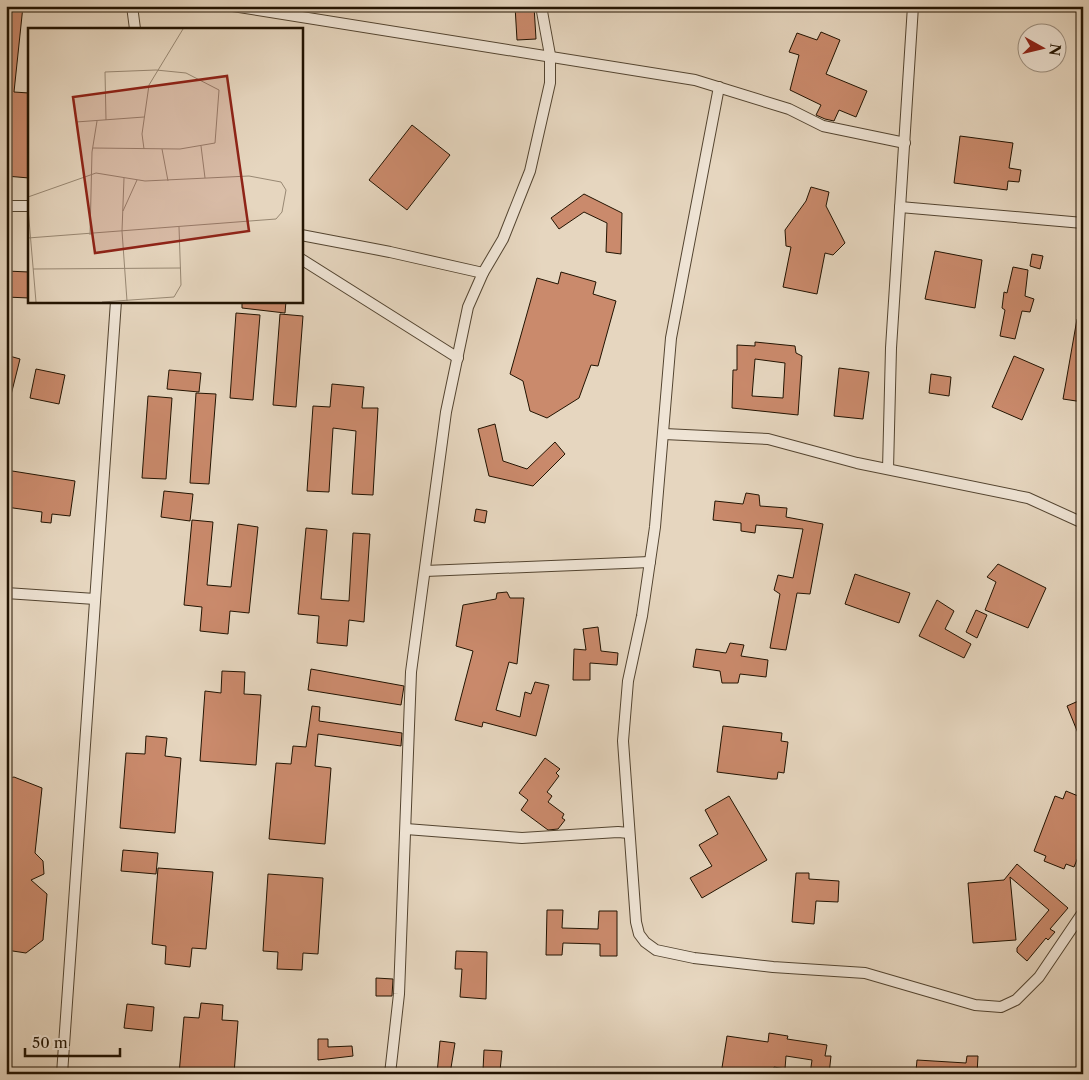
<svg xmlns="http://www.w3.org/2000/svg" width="1089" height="1080" font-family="'Libre Caslon Text',serif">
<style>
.building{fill:#ca8a6c;stroke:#221301;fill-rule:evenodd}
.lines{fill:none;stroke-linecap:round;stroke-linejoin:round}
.street-casing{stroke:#534430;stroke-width:12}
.street{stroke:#efe4d5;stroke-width:10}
.inset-road{fill:none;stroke:#988873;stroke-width:1}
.view{fill:#8f2418;fill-opacity:0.15;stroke:#8f2418;stroke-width:2.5}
.inset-edge{fill:none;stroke:#221301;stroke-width:2.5}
</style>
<rect width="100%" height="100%" fill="#e6d6bf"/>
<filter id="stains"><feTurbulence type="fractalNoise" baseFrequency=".004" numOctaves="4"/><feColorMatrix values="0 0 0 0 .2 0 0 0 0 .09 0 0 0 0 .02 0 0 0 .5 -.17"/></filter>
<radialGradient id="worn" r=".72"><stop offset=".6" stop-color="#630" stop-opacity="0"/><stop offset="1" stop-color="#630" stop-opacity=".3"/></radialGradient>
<g class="building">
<path d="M6,6H23L14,92L29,93V178L6,176Z"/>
<path d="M515,6H534L536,39L517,40Z"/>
<path d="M821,32L840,40L826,74L867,91L856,117L839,110L834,121L825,119L816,115L821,105L790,90L799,55L789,52L797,33L817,40Z"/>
<path d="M412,125L450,155L407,210L369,180Z"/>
<path d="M960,136L1013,143L1009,168L1021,170L1019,182L1008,181L1007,190L954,183Z"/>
<path d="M811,187L829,192L826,206L845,243L833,255L825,253L817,294L783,287L791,247L786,246L785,230L806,201Z"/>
<path d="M584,194L622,213L621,254L606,252L607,223L584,212L559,229L551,218Z"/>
<path d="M935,251L982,260L975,308L925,299Z"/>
<path d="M1032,254L1043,256L1040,269L1030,266Z"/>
<path d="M1013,267L1028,270L1025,296L1034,299L1030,312L1022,311L1015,339L1000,336L1005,310L1002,308L1004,292L1007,293Z"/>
<path d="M6,271L29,272V298L6,297Z"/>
<path d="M561,272L596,282L593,294L616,301L598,366L591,365L579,398L547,418L530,411L523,381L510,374L537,278L558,284Z"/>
<path d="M242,301H286L285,313L242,308Z"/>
<path d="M236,313L260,315L253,400L230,398Z"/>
<path d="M280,314L303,316L296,407L273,405Z"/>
<path d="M1077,319L1083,320V402L1063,399Z"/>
<path d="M755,342L795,346L796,353L802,356L798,415L732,408L733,370H737V345L755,346ZM755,359L785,363L783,398L752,396Z"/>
<path d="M6,355L20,359L10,399H6Z"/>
<path d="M1014,356L1044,369L1022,420L992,407Z"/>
<path d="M839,368L869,372L863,419L834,416Z"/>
<path d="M36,369L65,375L59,404L30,398Z"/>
<path d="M169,370L201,373L199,392L167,389Z"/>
<path d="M931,374L951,377L949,396L929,393Z"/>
<path d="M332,384L364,387L362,408H378L373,495L352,494L356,431L333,428L329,492L307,491L313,406L330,407Z"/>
<path d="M196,393L216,394L209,484L190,483Z"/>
<path d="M148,396L172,398L166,479L142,478Z"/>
<path d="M495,424L503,461L527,469L555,442L565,454L533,486L489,476L478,429Z"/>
<path d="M6,470L75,481L70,516L52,514L51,523L41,522L42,512L6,507Z"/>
<path d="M164,491L193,494L190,521L161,517Z"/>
<path d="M746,493L759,495L760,506L787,508L786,517L823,524L810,594L797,593L786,650L770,648L780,594L774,590L778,575L793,578L803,529L756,525L755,533L741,531V523L713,520L715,501L743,504Z"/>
<path d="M476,509L487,511L485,523L474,521Z"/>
<path d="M192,520L213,522L207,585L231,587L238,524L258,527L249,613L230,611L228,634L200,631L202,607L184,605Z"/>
<path d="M306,528L327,530L321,599L349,601L353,533L370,534L364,622L349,620L347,646L317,643L319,616L298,614Z"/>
<path d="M998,564L1046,588L1028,628L985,610L996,582L987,577Z"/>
<path d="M855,574L910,593L899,623L845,604Z"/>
<path d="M507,592L510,598H524L517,664L509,662L496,710L520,717L525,692L531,694L535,682L549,685L536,736L483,722L482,727L455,720L473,651L456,646L463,605L496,599L497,593Z"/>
<path d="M937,600L954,611L945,629L971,644L964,658L919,636Z"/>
<path d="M976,610L987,615L977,638L966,632Z"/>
<path d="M598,627L601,651L618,653L617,665L590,663V680H573L574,649L586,650L583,629Z"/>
<path d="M730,643L744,645L741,656L768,660L766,677L740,674L738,683H722L720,671L693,667L696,649L726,653Z"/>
<path d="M311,669L404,686L401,705L308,690Z"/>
<path d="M222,671L245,672L244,694L261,695L256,765L200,761L205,691L221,693Z"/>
<path d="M1083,699V743H1082L1067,706Z"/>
<path d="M312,706L320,707L319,721L402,733L401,746L318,734L315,766L331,768L325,844L269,839L276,763L291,764L293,746L306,747Z"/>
<path d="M723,726L782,733L781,741L788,742L784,773L778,772L777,779H772L717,772Z"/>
<path d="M146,736L167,738L165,756L181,758L175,833L120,828L126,753L145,754Z"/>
<path d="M545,758L560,769L556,773L559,776L547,792L552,796L548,802L564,814L562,818L565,820L558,829L548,830L521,810L528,800L519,793Z"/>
<path d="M14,777L42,788L35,853L43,861L44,874L31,880L47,894L43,940L26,953L6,950V779Z"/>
<path d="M1066,791L1083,798V845L1074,867L1066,864L1064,869L1044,861L1046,856L1034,851L1055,796L1063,799Z"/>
<path d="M729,796L767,860L702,898L690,878L712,866L699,845L718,834L705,810Z"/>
<path d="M123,850L158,853L156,874L121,871Z"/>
<path d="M1017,864L1068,908L1050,929L1055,932L1048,940L1046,938L1027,961L1017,952V948L1049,910L1010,877L1016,940L973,943L968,883L1004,880Z"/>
<path d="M158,868L213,872L206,949L192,948L190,967L165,964L166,946L152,944Z"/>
<path d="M796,873H809V879L839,881L838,902L816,901L814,924L792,922Z"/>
<path d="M268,874L323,878L318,954L303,953L302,970L277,969L278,952L263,951Z"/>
<path d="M547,910H563L562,928L598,929L599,911H617V956H600V944L563,943L562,955H546Z"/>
<path d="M456,951L487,952L486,999L460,997L462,969H455Z"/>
<path d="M376,978L393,979L392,996H376Z"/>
<path d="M201,1003L223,1005L222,1020L238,1021L234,1074H179L184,1017L199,1018Z"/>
<path d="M127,1004L154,1007L152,1031L124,1028Z"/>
<path d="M769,1033L788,1036L787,1039L827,1045L825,1056H831L829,1074H810L812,1060L786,1056L785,1069L774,1067L773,1074H721L727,1036L768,1042Z"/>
<path d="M318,1039H328V1047L352,1046L353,1056L318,1060Z"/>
<path d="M440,1041L455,1043L450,1074H437Z"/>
<path d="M484,1050L502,1051L500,1071L483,1070Z"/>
<path d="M967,1056H978L977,1074H932L916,1071L917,1060L966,1063Z"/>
</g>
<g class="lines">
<g class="street-casing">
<g id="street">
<path d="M132,6L135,29"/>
<path d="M233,6L695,80L789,109L823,126L905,143"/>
<path d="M719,87L671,338L655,527L642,616L628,681L623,741L636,922L639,934L645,942L656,950L694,958L773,967L865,973L975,1005L1001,1007L1016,1000L1039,977L1083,912"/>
<path d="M6,206H29"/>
<path d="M900,207L1083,223"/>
<path d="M301,235L390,252L483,273"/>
<path d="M301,259L458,358"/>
<path d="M664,434L768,439L857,463L1028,498L1083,523"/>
<path d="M888,469L891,348L913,6"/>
<path d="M425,571L650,562"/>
<path d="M6,593L95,599"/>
<path d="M406,829L522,838L618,832L629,833"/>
<path d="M62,1074L116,301"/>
<path d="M390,1074L399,994L411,672L446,412L468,307L483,273L503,239L530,171L550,83V55L541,6"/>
</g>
</g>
<use href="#street" class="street"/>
</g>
<g transform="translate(28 28)">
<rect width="275" height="275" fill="#e6d6bf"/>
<path class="inset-road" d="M48,94L116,89M173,118L177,150M65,120L152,121L187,115L191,62L158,45L128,42L77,44L78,92M116,121L114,106L121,57L155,1M134,121L140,153M96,150L94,203L99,273M0,169L68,145L117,153L221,148L253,154L258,162L254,184L248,191L0,210M0,180L8,274M95,183L109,152M62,207L64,124L69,93M5,241L153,240M74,274L146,269L153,257L151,199"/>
<path class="view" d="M199,48L221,203L67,225L45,69Z"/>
<rect width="275" height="275" class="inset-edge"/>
</g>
<rect width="1089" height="1080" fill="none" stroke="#e6d6bf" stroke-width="25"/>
<rect x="8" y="8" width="1074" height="1065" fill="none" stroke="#221301" stroke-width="2.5"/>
<rect x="12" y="12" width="1064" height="1055" fill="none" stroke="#221301"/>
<g transform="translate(1042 48) rotate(98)"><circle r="24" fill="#efe4d5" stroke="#9d9080"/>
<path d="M0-4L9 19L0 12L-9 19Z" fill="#8f2418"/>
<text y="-8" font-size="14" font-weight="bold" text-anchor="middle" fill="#221301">N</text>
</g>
<path d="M25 1048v8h95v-8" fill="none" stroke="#221301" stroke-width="2.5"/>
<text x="32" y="1048" font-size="15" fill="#221301" stroke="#efe4d5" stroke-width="4" paint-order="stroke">50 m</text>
<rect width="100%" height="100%" filter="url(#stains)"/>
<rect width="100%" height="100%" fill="url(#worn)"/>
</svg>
